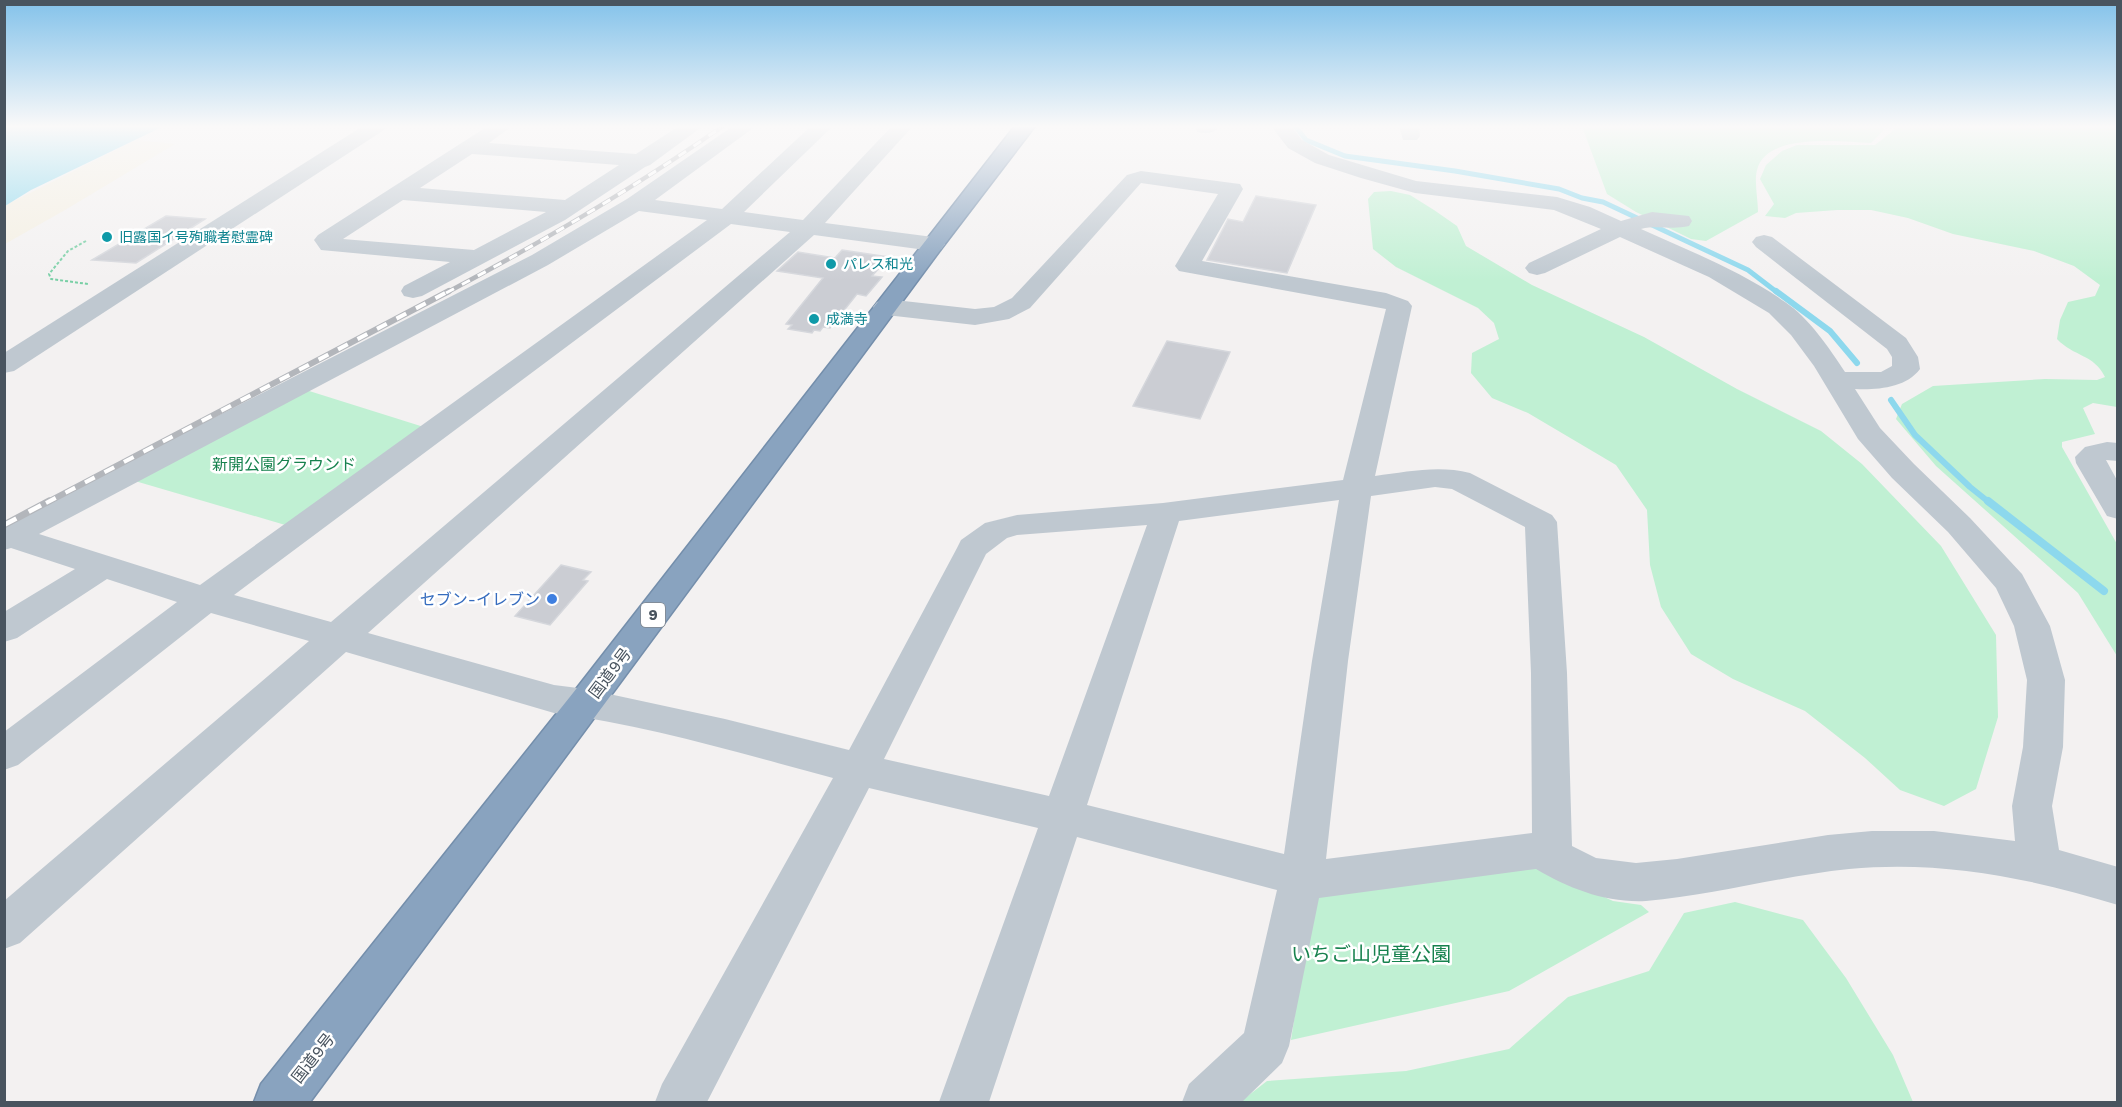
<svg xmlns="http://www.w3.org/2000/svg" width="2122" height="1107" font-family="'Work Sans','Noto Sans JP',sans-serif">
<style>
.green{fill:#c0f0d3}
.sand{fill:#f4efe2}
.water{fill:#8dd8ed}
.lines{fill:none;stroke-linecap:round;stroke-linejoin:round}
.stream-far2{stroke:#8dd8ed;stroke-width:5}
.stream-far1{stroke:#8dd8ed;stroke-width:6}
.stream{stroke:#8dd8ed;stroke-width:8}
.building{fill:#cbcdd3;stroke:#d5d7dc;stroke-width:1.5}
.highway-casing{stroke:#748eab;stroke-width:3}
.path{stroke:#78cfa5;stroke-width:2;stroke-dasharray:3 2;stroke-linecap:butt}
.minor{fill:#bfc8d0;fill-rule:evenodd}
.highway{fill:#89a3bf;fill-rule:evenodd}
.rail-far2-casing{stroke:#b3b6bb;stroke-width:4.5}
.rail-far1-casing{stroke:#b3b6bb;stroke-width:6}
.rail-casing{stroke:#b3b6bb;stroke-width:7}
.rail-far2{stroke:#fff;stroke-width:3;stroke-dasharray:9;stroke-linecap:butt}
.rail-far1{stroke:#fff;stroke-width:4;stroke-dasharray:11;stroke-linecap:butt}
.rail{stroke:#fff;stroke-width:4.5;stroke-dasharray:14;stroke-linecap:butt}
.culture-dot{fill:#0f9aa8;stroke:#fff;stroke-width:2}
.shop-dot{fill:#3f7fe0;stroke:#fff;stroke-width:2}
.labels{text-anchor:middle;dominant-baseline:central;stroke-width:5;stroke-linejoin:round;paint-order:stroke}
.far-culture-label{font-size:14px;fill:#0d838f;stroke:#fff;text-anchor:start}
.shield{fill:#fff;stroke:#80878f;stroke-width:1.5}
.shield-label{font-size:15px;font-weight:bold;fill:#49545f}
.park-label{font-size:16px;fill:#17824e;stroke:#fff}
.shop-label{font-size:16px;fill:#366cbe;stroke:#fff;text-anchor:end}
.street-label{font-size:16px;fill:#49545f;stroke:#fff}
.near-park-label{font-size:20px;fill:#17824e;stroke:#fff}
</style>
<rect width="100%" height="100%" fill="#f3f1f1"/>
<g class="green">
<path d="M1578,126H1882L1884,130L1871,143C1842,142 1766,132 1757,170C1754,182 1758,199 1758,212L1706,241L1691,239L1636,212L1607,194L1583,129Z"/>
<path d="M1899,126H2117V407L2093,403L2083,408L2095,434L2062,442V447L2117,544V656L2078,593L1936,466L1896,419L1902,404L1933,386L2045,379L2097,380L2105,377C2094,354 2074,357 2057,339L2060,320L2068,302L2095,296L2100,285L2074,266L2034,251L1953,234L1908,218L1871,210H1837L1796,213L1785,218L1765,216L1774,204L1760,179L1766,165L1782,151L1797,145H1875Z"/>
<path d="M1391,191L1410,195L1434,210L1457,226L1466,246L1532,285L1644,337L1737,389L1821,431L1862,464L1941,546L1996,635L1998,717L1976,789L1944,806L1900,790L1865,758L1805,711L1733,679L1691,654L1661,607L1650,565L1647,510L1616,465L1528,413L1492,398L1471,373L1472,353L1499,339L1494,323L1478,308L1396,267L1373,249L1368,199L1374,192Z"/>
<path d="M306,390L427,428L292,527L135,481Z"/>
<path d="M1524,867L1546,870L1613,901L1641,905L1649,912L1509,991L1291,1040L1312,902L1318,894Z"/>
<path d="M1735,902L1803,920L1846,978L1893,1055L1913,1102H1240L1267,1081L1406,1071L1509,1049L1568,997L1649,971L1684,913Z"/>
</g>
<path class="sand" d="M136,140L175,144L65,210L5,244L4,206Z"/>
<path class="water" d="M5,126H164L31,190L5,206Z"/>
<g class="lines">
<path class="stream-far2" d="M1295,126L1306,140L1345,156L1455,171L1559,189L1582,198L1603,202L1748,270L1778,293"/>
<g class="stream-far1">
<path d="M1776,291L1830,331L1857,363"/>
<path d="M1891,400L1915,435L1970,487L1990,503"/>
</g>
<path class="stream" d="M1988,501L2104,591"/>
</g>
<g class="building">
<path d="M1256,196L1316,205L1287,273L1207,260L1228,219L1243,222Z"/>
<path d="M166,216L205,219L136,263L92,260Z"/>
<path d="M842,250L889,257L872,276L882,277L866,296L857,294L830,328L823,327L820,331L814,330L812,333L788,329L792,325L786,324L823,278L777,271L798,252L835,258Z"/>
<path d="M1167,341L1230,352L1200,419L1133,406Z"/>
<path d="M561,565L591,572L583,580L588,581L550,625L515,616Z"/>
</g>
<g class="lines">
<g class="highway-casing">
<path id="highway" d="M1015,126H1035L941,249L310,1102H254L261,1084L573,693Z"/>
</g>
<path class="path" d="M86,241L68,251L49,274L51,279L88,284"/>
<g class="minor">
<path d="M363,126H387L384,130L14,371L4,373V353Z"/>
<path d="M488,126H512L489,143L636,154L679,126H703L650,165L645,167L565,220L422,296L413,298L404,296L401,291L404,286L450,262L321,250L314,240L318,235ZM472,154L619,165L565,200L420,188ZM403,200L546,212L474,250L343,239Z"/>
<path d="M733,126H756L655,200L722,209L811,126H833L744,212L803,220L892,126H913L825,223L933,237L941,239L945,244L941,249L933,251L814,235L368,633L554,685L586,689L725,719L849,750L957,548L961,540L985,523L1017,515L1163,503L1343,480L1386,309L1179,271L1175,266L1218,194L1141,183L1030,308L1009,319L975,325L886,315L877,312L873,307L877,302L886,299L975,309L994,307L1012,298L1127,175L1141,171L1232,183L1240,184L1243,189L1202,261L1386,293L1408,301L1412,306L1375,476C1407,472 1438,465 1470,473L1552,515L1557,522L1567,673L1572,846L1596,858L1636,863L1677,859L1828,835L1872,831H1934L2015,841L2012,806L2023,747L2027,680L2014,626L1996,588L1948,532L1892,478L1858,439L1814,366L1791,335L1769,313L1709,277L1620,237L1545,273L1537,275L1529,273L1525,268L1529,263L1601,229L1554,210L1415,193L1361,178L1315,163L1288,148L1271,126H1291L1302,140L1329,155L1416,181L1557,197L1590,207L1621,221L1652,212L1689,216L1692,221L1689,226C1673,230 1657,225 1641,229C1690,251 1741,271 1785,302C1809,318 1829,348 1845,372H1881L1892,366V357L1887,349L1756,247L1752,242L1756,237L1764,235L1772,237L1906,338L1918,357L1920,369C1906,388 1877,390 1855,389L1880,428L1914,464L1970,518L2022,574L2050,626L2065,680L2063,747L2052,806L2059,850L2118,867V905C2030,878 1941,860 1849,869C1781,876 1714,895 1646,901C1606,903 1570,889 1536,869L1319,898L1289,1046L1282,1063L1242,1102H1182L1189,1084L1244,1033L1277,890L1077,837L989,1102H939L1038,828L869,788L707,1102H655L662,1084L833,778C742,754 648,725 554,713L346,652L20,943L4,949V901L309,641L211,613L18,765L4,770V732L177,602L107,579L17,638L4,642V612L75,569L11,548L4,550V525L532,255L627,199ZM639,211L707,220L200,585L39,534L548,265ZM731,224L790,232L331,622L234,595ZM1435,487L1452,489L1525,527L1531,673L1532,833L1326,859L1348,661L1371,496ZM1339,500L1312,661L1284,854L1087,805L1179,521ZM1147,525L1049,796L884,759L986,554L1007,538L1017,535Z"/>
<path d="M1195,126H1220C1215,134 1205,134 1197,132Z"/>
<path d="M1399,126H1419L1420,136L1417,140H1403Z"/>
<path d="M2107,442L2118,443V461L2106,460L2118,482V519L2107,516L2076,463L2075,457L2085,447Z"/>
</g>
<use href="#highway" class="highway"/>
<g class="rail-far2-casing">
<path id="rail-far2" d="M446,293C542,242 634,188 723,126"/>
</g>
<g class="rail-far1-casing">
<path id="rail-far1" d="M46,503L449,291"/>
</g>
<g class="rail-casing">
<path id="rail" d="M4,525L49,501"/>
</g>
<use href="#rail-far2" class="rail-far2"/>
<use href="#rail-far1" class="rail-far1"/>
<use href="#rail" class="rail"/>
</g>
<linearGradient id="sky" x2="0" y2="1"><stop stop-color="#83c2ea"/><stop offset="0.45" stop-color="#faf9f9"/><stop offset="1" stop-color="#faf9f9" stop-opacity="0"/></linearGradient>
<rect width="2122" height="281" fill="url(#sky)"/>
<g class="culture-dot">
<circle cx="107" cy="237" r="6"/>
<circle cx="831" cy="264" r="6"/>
<circle cx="814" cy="319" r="6"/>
</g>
<circle class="shop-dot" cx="552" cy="599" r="6"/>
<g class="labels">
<g class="far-culture-label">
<text x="119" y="237">旧露国イ号殉職者慰霊碑</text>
<text x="843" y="264">パレス和光</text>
<text x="826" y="319">成満寺</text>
</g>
<rect class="shield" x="641" y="603" width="24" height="24" rx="4.5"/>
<g class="shield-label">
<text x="653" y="615">9</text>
</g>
<g class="park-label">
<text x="284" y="464">新開公園グラウンド</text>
</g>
<g class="shop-label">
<text x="540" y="599">セブン-イレブン</text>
</g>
<g class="street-label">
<text transform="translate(610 673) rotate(-53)">国道9号</text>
<text transform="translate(313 1058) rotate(-52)">国道9号</text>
</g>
<g class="near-park-label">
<text x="1371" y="954">いちご山児童公園</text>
</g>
</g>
<rect width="2122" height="1107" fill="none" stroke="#49545f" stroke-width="12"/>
</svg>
